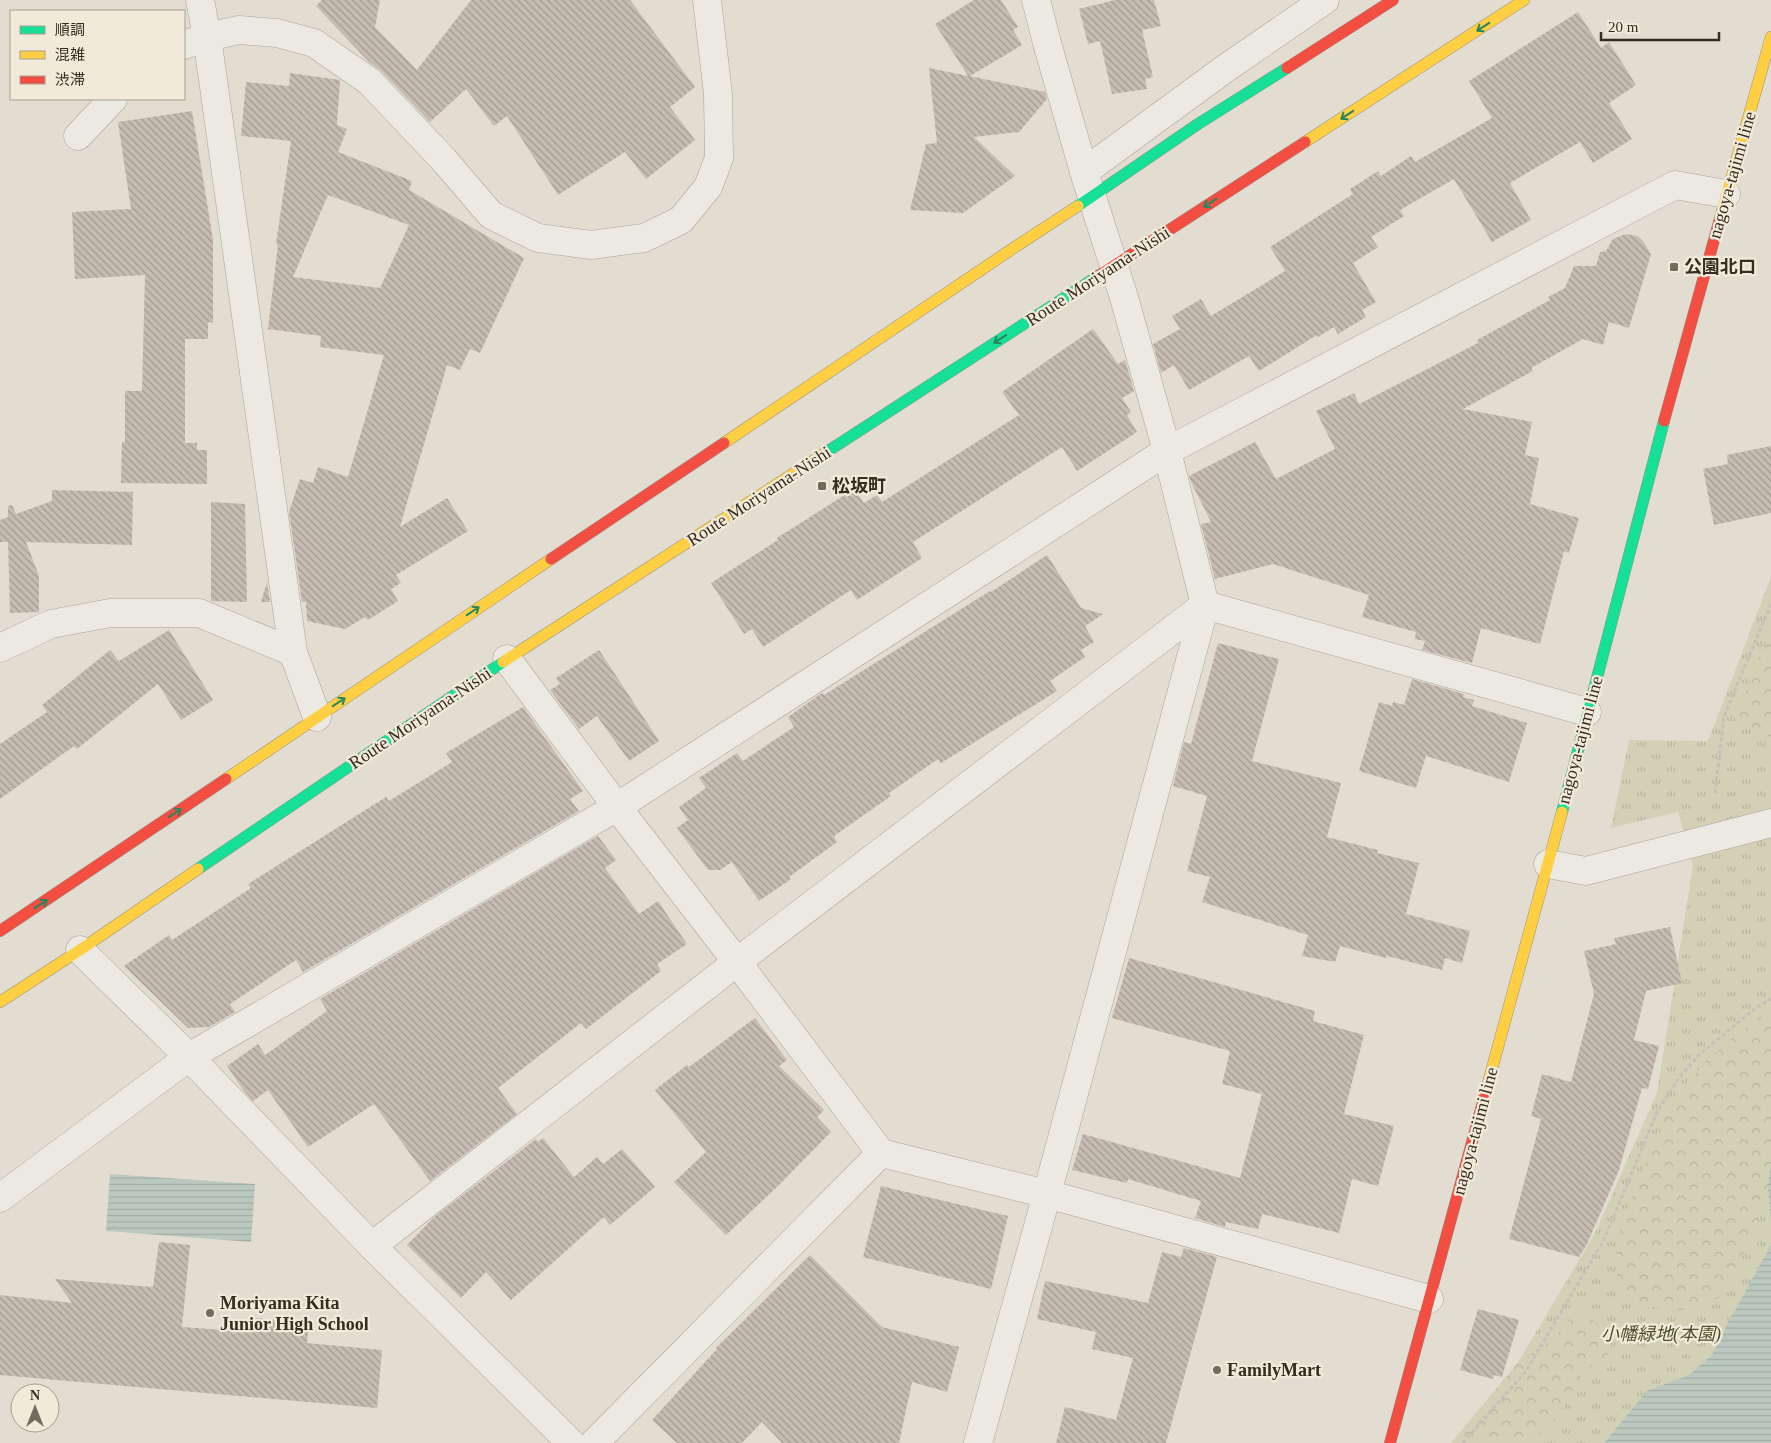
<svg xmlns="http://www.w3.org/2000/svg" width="1771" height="1443" font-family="'Times New Roman','Noto Sans JP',serif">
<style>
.grass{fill:url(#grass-tufts)}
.forest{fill:url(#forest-crowns)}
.water{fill:url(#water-rules)}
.building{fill:url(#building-back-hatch);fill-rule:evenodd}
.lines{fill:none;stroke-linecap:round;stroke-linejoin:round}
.street-casing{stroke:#a9a299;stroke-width:29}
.fast-casing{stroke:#98928a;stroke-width:12}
.slow-casing{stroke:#98928a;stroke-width:12}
.jam-casing{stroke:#98928a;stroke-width:12}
.path{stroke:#c4c0b9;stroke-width:3;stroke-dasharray:4 2.5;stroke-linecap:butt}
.street{stroke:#ece9e2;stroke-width:28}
.fast{stroke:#16e098;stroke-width:11}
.slow{stroke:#ffcf43;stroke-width:11}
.jam{stroke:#f24e42;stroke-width:11}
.oneway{stroke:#26865d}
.poi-dot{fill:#73695f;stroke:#f2ead9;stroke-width:2}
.labels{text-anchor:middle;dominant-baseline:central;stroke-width:4.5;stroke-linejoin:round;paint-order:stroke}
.street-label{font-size:18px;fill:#372b22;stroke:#f2ead9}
.poi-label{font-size:18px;font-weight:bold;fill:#372b22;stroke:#f2ead9;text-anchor:start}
.park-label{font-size:18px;font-style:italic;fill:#4a512b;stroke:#f2ead9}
</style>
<defs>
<pattern id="grass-tufts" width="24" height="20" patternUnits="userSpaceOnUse" patternTransform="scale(1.25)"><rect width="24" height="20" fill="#d2d1b6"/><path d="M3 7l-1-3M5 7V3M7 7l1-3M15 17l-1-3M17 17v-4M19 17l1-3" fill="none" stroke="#b5b49c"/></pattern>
<pattern id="forest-crowns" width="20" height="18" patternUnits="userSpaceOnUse" patternTransform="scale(1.25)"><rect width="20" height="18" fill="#d2d1b6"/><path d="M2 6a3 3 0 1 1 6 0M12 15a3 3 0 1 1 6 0" fill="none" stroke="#b5b49c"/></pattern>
<pattern id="water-rules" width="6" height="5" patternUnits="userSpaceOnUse" patternTransform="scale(1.25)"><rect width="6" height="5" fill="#bbc8c0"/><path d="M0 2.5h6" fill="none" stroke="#a1aca5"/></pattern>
<pattern id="building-back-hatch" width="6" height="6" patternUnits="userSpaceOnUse" patternTransform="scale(1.25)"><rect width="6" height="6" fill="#c6bcb2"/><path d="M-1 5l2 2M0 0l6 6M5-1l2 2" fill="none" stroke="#a29990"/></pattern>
</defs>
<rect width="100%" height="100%" fill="#e3ddd1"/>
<path class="grass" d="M1771,577V1443H1451L1517,1364L1595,1233L1657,1093L1693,865L1678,812L1611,828L1629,740L1708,741Z"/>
<g class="forest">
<path d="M1771,629V737L1734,718Z"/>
<path d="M1771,1011V1163L1768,1185L1760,1211L1734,1279L1722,1296L1697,1308L1667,1312L1633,1300L1617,1277L1616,1241L1662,1119L1688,1082L1709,1058L1743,1029Z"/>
<path d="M1575,1311L1609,1329L1611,1352L1583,1372L1560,1414L1528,1443H1451L1517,1364L1554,1338Z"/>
</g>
<g class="water">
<path d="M1771,1163V1221L1768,1185Z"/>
<path d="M110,1174L255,1184L251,1242L106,1231Z"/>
<path d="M1771,1245V1443H1604L1647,1391L1689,1375L1712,1355L1727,1325Z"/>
</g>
<g class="building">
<path d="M322,0H380L375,27L417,70L471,0H630L695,87L670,107L695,140L646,179L625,152L558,195L507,116L494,126L466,89L430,122L380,70L368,61L316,6Z"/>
<path d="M974,0H1001L1018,27L1013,30L1022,45L970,76L1045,92L1047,99L1019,132L974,137L1015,176L963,213L910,210L926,144L937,143L929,68L968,76L935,24Z"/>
<path d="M1115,0H1154L1161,26L1142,30L1153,77L1145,79L1147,89L1112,94L1100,41L1088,44L1079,9Z"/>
<path d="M1578,12L1601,48L1609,42L1636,85L1609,103L1632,139L1593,163L1580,142L1510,183L1531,220L1492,242L1454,179L1400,210L1404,216L1371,237L1378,247L1353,263L1376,302L1362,310L1366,317L1338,334L1334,327L1318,337L1317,335L1259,371L1249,356L1189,390L1174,365L1161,373L1153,344L1180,329L1172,316L1201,299L1211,316L1285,271L1270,247L1353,194L1350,189L1378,171L1381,176L1411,156L1415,162L1492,118L1469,81Z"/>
<path d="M290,73L340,80L337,125L347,129L338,152L412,181L409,190L524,258L480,353L470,349L460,370L447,365L400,527L447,498L468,531L396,575L401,583L391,589L398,601L368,620L365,617L345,629L307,621L306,602H302L289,512L300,479L313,483L318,467L348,477L384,355L320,347L321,336L268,329L278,245L276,244L291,141L241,136L246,82L289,86ZM328,195L409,225L380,288L293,277Z"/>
<path d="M192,111L213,240V323L208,322V339H185V443H197V450H207V484L121,483L122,442H125V391H142L145,275L75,279L72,212L131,209L118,122Z"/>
<path d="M1626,234L1637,236L1642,240L1651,254L1629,328L1609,322L1603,345L1583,339L1531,368L1533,371L1463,409L1532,422L1525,455L1539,458L1530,504L1579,518L1569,553L1564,551L1540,644L1481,628L1472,663L1422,650L1425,641L1415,639L1416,632L1362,617L1369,595L1273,564L1215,579L1201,524L1211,522L1191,482L1189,476L1255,442L1276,479L1335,449L1316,411L1354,393L1359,404L1478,343L1477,340L1550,300L1548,297L1565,288L1574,266H1596L1600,252L1606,251L1613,239Z"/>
<path d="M1093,329L1118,364L1125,360L1134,391L1122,398L1131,412L1127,415L1137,432L1077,471L1062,447L913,542L922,558L857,600L851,590L763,647L752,629L744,634L711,583L778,540L777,538L854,489L864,503L877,495L882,502L1019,415L1002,392Z"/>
<path d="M1771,446V513L1714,525L1703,469L1728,464L1727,455Z"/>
<path d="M52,490L133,492L132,545L26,542L39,576V612L10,613L8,542H0V520L8,517V506L12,505L16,514L52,501Z"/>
<path d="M211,502L245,504L247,602L211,601Z"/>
<path d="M1047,555L1081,608L1103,614L1085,626L1094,642L1081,650L1085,657L1050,681L1057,691L941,763L938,759L889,793L891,796L834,836L837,842L789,877L791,879L759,901L732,862L720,870H708L677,828L688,820L679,807L706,788L699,778L737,753L743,761L794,727L788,717L822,693L824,695L990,591L991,592Z"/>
<path d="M267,582L270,602H261Z"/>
<path d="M169,630L213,700L181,720L158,684L77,749L74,746L0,799V744L47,712L42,705L110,650L119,661Z"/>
<path d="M1218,643L1279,659L1252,761L1341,783L1327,837L1378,850L1377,853L1419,863L1406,914L1470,931L1462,963L1445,958L1442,970L1387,956L1386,958L1340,946L1335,962L1302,956L1308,935L1202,902L1210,877L1187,871L1207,796L1173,786L1184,742L1191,744Z"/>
<path d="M599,650L659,741L629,761L597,716L579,729L550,690L560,684L556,678Z"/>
<path d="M1412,679L1464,694L1463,697L1474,700L1472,706L1527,723L1509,782L1426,756L1416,788L1359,771L1379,702L1392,706L1393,702L1404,705Z"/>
<path d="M523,707L583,791L570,799L579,811L303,972L296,960L230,1004L235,1012L209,1027L188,1028L124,966L169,935L172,940L251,888L248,884L386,797L389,801L452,762L446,753Z"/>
<path d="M598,836L616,860L605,868L639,914L658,901L687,944L657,964L661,971L586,1029L581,1023L498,1088L517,1114L430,1181L374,1104L308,1147L268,1090L253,1101L244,1091L227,1066L258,1044L265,1055L327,1011L320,999Z"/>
<path d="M1670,927L1682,983L1646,991L1634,1040L1659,1046L1648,1089L1642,1088L1619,1170L1587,1244L1579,1257L1509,1239L1541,1119L1531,1116L1542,1074L1571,1082L1594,994L1584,951L1616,944L1614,938Z"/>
<path d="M1129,958L1315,1011L1313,1021L1364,1035L1344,1114L1394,1126L1378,1186L1352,1179L1339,1233L1262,1214L1258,1229L1226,1222L1225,1227L1195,1218L1201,1201L1128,1179L1127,1183L1072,1170L1083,1134L1240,1178L1262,1094L1222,1084L1230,1051L1112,1018Z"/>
<path d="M755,1018L787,1060L779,1066L824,1110L817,1117L831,1132L777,1187L726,1235L674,1182L706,1152L655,1090L687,1065L689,1067Z"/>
<path d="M543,1138L574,1177L597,1157L603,1164L622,1149L655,1187L610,1225L604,1217L511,1300L486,1272L461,1298L407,1245L434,1217L536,1139L538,1142Z"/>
<path d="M881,1186L1008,1216L991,1289L863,1257Z"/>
<path d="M159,1242L190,1245L182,1327L254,1332L256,1318L309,1323L307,1343L382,1350L377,1408L0,1375V1295L72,1303L55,1279L153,1287Z"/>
<path d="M1184,1248L1217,1257L1166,1443H1056L1065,1407L1116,1420L1133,1358L1092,1349L1096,1332L1037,1319L1045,1281L1148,1303L1162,1252L1181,1257Z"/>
<path d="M810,1255L882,1327L959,1347L947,1392L912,1382L899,1443H782L762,1422L742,1443H677L652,1420L717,1349L716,1348Z"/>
<path d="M1478,1309L1519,1320L1502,1377L1494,1375L1493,1379L1460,1370Z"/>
</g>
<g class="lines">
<g class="street-casing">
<g id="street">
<path d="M200,0L207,37L293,652L317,717"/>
<path d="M184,45L207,37L239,30L277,33L314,43L369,81L444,160L491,215L538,238L591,245L644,238L681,220L708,187L719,158L718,94L707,0"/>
<path d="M78,136L113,99"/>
<path d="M1084,172L1226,68L1325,0"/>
<path d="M0,648L51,624L110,613H199L293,652"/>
<path d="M507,659L617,807L737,962L881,1153L1047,1194L1429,1299"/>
<path d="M1548,864L1586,871L1771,823"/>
<path d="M80,950L189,1057L372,1246L571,1443"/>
<path d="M0,1198L189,1057L617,807L1167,451L1675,185L1726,194"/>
<path d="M372,1246L737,962L1205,605L1587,712"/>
<path d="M594,1443L881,1153"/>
<path d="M978,1443L1047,1194L1205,605L1167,451L1123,294L1084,172L1047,43L1036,0"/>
</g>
</g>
<g class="fast-casing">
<g id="fast">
<path d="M1078,206L1198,124L1287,68"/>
<path d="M825,453L1098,276"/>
<path d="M1562,812L1664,421"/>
<path d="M198,869L503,662"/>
</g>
</g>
<g class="slow-casing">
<g id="slow">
<path d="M1305,142L1524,0"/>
<path d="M1719,222L1771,37"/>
<path d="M724,443L1018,245L1078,206"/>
<path d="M503,662L825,453"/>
<path d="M226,779L551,559"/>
<path d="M0,1002L80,950L198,869"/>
<path d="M1484,1098L1562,812"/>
</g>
</g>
<g class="jam-casing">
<g id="jam">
<path d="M1287,68L1393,0"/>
<path d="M1098,276L1305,142"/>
<path d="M1664,421L1719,222"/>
<path d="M551,559L724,443"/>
<path d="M0,931L226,779"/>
<path d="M1390,1443L1484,1098"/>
</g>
</g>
<g class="path">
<path d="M1715,793L1724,716L1771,604"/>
<path d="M1463,1443L1526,1371L1604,1240L1657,1112L1678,1079L1700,1054L1757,1007L1771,999"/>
</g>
<use href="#street" class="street"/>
<use href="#fast" class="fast"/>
<use href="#slow" class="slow"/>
<use href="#jam" class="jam"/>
</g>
<defs><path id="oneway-shaft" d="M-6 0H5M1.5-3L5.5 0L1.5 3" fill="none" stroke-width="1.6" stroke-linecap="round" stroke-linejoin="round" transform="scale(1.25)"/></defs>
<g class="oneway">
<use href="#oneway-shaft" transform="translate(1483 27) rotate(147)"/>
<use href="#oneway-shaft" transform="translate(1347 115) rotate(147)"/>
<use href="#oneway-shaft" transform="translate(1210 203) rotate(147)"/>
<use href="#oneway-shaft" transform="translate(1000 339) rotate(147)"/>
<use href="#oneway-shaft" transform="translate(473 611) rotate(-34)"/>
<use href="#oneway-shaft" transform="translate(339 702) rotate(-34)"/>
<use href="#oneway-shaft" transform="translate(175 813) rotate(-34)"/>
<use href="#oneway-shaft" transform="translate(41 904) rotate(-33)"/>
</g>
<g class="poi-dot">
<rect x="1669" y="262" width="10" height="10" rx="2.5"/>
<rect x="817" y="481" width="10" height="10" rx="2.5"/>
<circle cx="210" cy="1313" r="5"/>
<circle cx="1217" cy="1370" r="5"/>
</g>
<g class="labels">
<g class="street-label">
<text transform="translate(1732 175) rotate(-74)">nagoya-tajimi line</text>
<text transform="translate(1098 276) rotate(-33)">Route Moriyama-Nishi</text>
<text transform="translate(759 496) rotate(-33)">Route Moriyama-Nishi</text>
<text transform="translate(420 718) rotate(-34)">Route Moriyama-Nishi</text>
<text transform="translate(1580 740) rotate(-75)">nagoya-tajimi line</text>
<text transform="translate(1475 1131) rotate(-75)">nagoya-tajimi line</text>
</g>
<g class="poi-label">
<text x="1684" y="267">公園北口</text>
<text x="832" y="486">松坂町</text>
<text x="220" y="1303">Moriyama Kita<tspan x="220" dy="21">Junior High School</tspan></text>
<text x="1227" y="1370">FamilyMart</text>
</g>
<g class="park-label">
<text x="1661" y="1334">小幡緑地(本園)</text>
</g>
</g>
<rect x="10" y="10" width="175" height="90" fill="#f2ead9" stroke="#a79e90"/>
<rect x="20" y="26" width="25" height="8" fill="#16e098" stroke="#a79e90"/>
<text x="55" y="35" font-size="15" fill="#372b22">順調</text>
<rect x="20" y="51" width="25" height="8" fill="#ffcf43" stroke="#a79e90"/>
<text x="55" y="60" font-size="15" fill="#372b22">混雑</text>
<rect x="20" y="76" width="25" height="8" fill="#f24e42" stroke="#a79e90"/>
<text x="55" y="85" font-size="15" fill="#372b22">渋滞</text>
<g transform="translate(35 1408)"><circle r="24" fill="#f2ead9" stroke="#a79e90"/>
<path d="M0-4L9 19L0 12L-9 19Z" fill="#73695f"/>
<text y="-8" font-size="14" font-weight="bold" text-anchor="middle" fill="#372b22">N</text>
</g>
<path d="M1601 32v8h118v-8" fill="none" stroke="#372b22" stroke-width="2.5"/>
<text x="1608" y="32" font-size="15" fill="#372b22" stroke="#f2ead9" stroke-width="4" paint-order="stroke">20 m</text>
</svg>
